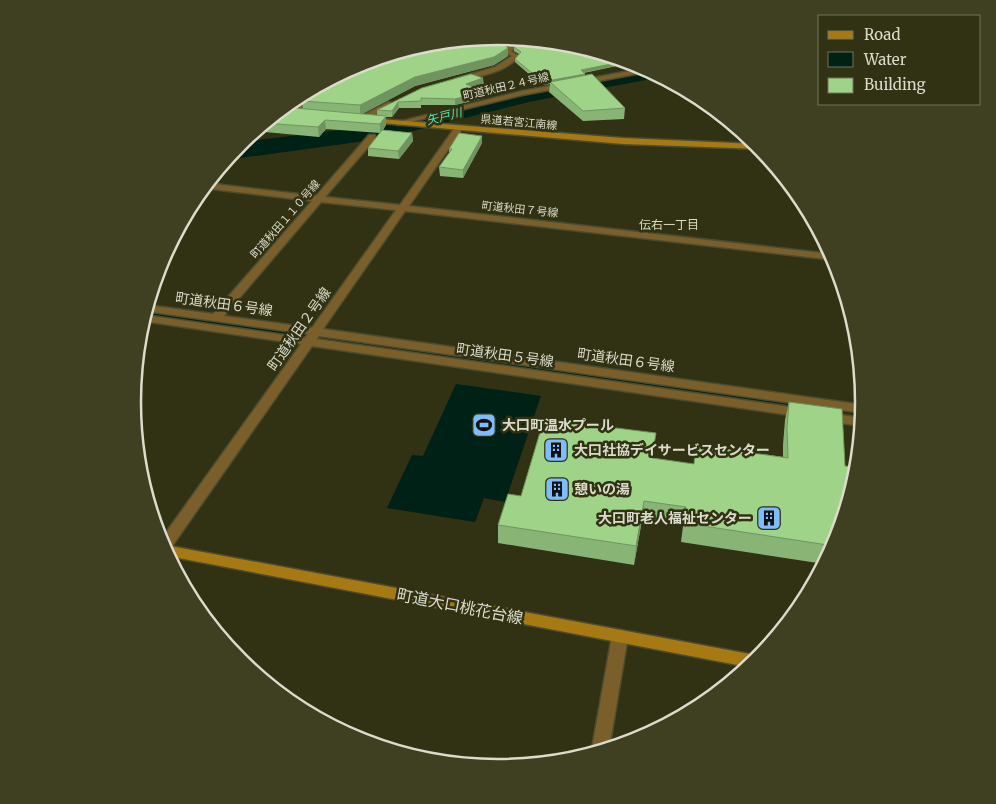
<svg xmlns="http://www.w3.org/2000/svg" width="996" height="804" font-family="Merriweather,'Noto Sans JP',serif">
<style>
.water{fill:#002115}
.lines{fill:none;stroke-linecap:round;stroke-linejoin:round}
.stream{fill:#002115;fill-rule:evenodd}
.river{fill:#002115;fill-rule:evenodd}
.street-casing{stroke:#4c4c30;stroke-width:3}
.secondary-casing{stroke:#4c4c30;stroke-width:3}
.street{fill:#7b5f2a;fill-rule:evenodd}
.secondary{fill:#a67913;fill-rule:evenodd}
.wall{fill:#88b575}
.shaded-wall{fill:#6f945f}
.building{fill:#9ed388;stroke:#6f945f}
.labels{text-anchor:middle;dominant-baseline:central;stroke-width:5;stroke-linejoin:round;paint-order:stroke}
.far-street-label{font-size:11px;fill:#dbdccb;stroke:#313113}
.far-water-label{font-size:12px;font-style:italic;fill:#58e9b3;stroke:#313113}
.far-neighbourhood-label{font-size:12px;fill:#dddebc;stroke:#313113}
.street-label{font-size:14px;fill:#dbdccb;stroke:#313113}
.poi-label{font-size:14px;font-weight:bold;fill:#dbdccb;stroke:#313113;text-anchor:start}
.near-street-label{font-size:16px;fill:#dbdccb;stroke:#313113}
.rim{fill:none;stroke:#dbdccb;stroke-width:2.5}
</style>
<rect width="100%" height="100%" fill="#313113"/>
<path class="water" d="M456,384L541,396L505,502L484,498L475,522L387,508L412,455L423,456Z"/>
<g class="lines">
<g class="stream">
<path d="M145,310L797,402L800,404L797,406L145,314Z"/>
<path d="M834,407L863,411L862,415L832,410L831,409L832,408Z"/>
</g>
<path class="river" d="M645,68L662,77L533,101L380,139L233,159L228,157L241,142L380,125L533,87Z"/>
<g class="street-casing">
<g id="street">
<path d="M520,38L526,39L511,51L519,56C505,73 480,76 459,81L455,79L495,67L512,56L504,52V50Z"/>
<path d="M622,59L638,64L652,71L522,95L398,125L394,123L522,91L640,69L623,61Z"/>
<path d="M313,95L320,97L291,115L284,113Z"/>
<path d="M388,102L395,104L363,121L356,119Z"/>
<path d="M456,126L463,128L409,206L831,254L835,260L405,211L323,329L863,405V413L319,336L316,339L804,409L810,413L804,417L312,346L168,552H166L160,541L301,344L143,321L144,315L305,338L308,334L145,311L147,305L213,314L312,201L203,188L206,183L316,196L369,135H375V139L325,197L400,205ZM321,202L396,210L312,328L224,316Z"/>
<path d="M826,413L862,418L861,426L821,420L820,417L821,414Z"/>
<path d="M620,630L626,632L628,636L609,749L591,754L612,636L614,632Z"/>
</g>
</g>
<g class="secondary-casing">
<g id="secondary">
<path d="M367,118L623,138L757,144L761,149L623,144L370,122H367Z"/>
<path d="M165,545L755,655L760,657L748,667L168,556L162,546Z"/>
</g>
</g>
<use href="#street" class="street"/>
<use href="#secondary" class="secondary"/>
</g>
<g class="wall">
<path d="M514,47L626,64L584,73L585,76L625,108L624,119L583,121L549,92L550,84L542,85L539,83V81L538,82L515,62V59L519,54L514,51Z"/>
<path d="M508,56L494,65L415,86L362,114L377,115V110L422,88L484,85L474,88L484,98L455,105H421V108H399L392,117H386V125L383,130L412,133L413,141L399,159L368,156V148L380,133L326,129L319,137L254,131L295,98L289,108L303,109L302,101Z"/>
<path d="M482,136V143L463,178L440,176L439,167L449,154V149Z"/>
<path d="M789,402L845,466L857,474L836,542L824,564L681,542L683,526L642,520L634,565L498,543V525L521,496L654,451L653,458L694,464L696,445L783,457V445L785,420Z"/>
</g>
<g class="shaded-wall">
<path d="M508,48V56L494,65L415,86L360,115V105L415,77Z"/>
<path d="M370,60L288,109L287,104L295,98L358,64Z"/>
<path d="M626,61V64L581,73V70Z"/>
<path d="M585,74V77L550,82V84L542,85V82Z"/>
<path d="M483,78L484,85L466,90V84Z"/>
<path d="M484,92V98L455,105V99Z"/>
<path d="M398,102L399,108L392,117V111Z"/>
<path d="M386,116V125L380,133V124Z"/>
<path d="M325,120L326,129L319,137L318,127Z"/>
<path d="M412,133L413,141L399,159L398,151Z"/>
<path d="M482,136V143L463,178V170Z"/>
<path d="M644,501L642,520L634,565L636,546Z"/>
</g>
<g class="building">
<path d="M485,38L501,42L508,48L494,57L415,77L360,105L302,101L372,60L427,43L446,41L470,44Z"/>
<path d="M526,40L532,42L534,40L570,43L626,61L581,70L585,74L542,82L539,79L540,78H538L515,59L521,52L514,47Z"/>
<path d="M471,74L483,78L466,84L484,92L455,99L421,98V101L398,102L392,111L377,110L422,88Z"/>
<path d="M592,74L625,108L583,111L550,82Z"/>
<path d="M283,107L386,116L380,124L325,120L318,127L264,123Z"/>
<path d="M382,130L412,133L398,151L368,148Z"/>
<path d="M459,133L482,136L463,170L439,167L452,149H449Z"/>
<path d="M789,402L842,409L845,466L857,467V474L852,488L851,487V491L836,542L834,546L684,523L686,507L644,501L636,546L498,525L508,494L521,496L544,419L656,433L652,458L694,464L696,445L788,458L787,427Z"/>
</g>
<defs>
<g id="stadium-square" transform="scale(1.25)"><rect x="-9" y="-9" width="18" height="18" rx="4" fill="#7fbdfa" stroke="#313113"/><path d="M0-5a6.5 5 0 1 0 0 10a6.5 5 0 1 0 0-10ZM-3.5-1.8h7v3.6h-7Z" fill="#111"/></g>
<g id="building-square" transform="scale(1.25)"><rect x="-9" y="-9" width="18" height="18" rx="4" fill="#7fbdfa" stroke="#313113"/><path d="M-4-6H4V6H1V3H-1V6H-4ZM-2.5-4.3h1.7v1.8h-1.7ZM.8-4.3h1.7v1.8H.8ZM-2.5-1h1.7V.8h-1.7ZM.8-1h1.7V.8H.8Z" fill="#111"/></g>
</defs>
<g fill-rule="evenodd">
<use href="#stadium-square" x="484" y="425"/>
<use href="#building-square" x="556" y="450"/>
<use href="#building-square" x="557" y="489"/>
<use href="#building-square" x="769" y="518"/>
</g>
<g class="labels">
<g class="far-street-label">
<text transform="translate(506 86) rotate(-13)">町道秋田２４号線</text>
<text transform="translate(519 122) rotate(5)">県道若宮江南線</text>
<text transform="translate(520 209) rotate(6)">町道秋田７号線</text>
<text transform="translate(285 219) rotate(-49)">町道秋田１１０号線</text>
</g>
<g class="far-water-label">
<text transform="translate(444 116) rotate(-14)">矢戸川</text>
</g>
<g class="far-neighbourhood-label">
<text x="669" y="224">伝右一丁目</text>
</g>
<g class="street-label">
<text transform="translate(224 304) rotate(8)">町道秋田６号線</text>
<text transform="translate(299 329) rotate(-55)">町道秋田２号線</text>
<text transform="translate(505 355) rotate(8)">町道秋田５号線</text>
<text transform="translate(626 360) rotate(8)">町道秋田６号線</text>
</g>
<g class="poi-label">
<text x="502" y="425">大口町温水プール</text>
<text x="574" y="450">大口社協デイサービスセンター</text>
<text x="574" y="489">憩いの湯</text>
<text x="752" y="518" text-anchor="end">大口町老人福祉センター</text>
</g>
<g class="near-street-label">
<text transform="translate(460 606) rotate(11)">町道大口桃花台線</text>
</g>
</g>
<path d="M0 0H996V804H0ZM141 402a357 357 0 1 1 714 0a357 357 0 1 1-714 0Z" fill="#3f3f22" fill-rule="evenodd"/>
<path class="rim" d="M141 402a357 357 0 1 1 714 0a357 357 0 1 1-714 0Z"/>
<rect x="818" y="15" width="162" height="90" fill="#313113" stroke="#75755d"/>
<rect x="828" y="31" width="25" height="8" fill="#a67913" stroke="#75755d"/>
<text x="864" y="40" font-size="15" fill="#dbdccb">Road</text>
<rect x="828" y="52" width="25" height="15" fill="#002115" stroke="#75755d"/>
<text x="864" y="65" font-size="15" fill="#dbdccb">Water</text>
<rect x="828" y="78" width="25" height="15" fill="#9ed388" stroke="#75755d"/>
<text x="864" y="90" font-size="15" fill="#dbdccb">Building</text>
</svg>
